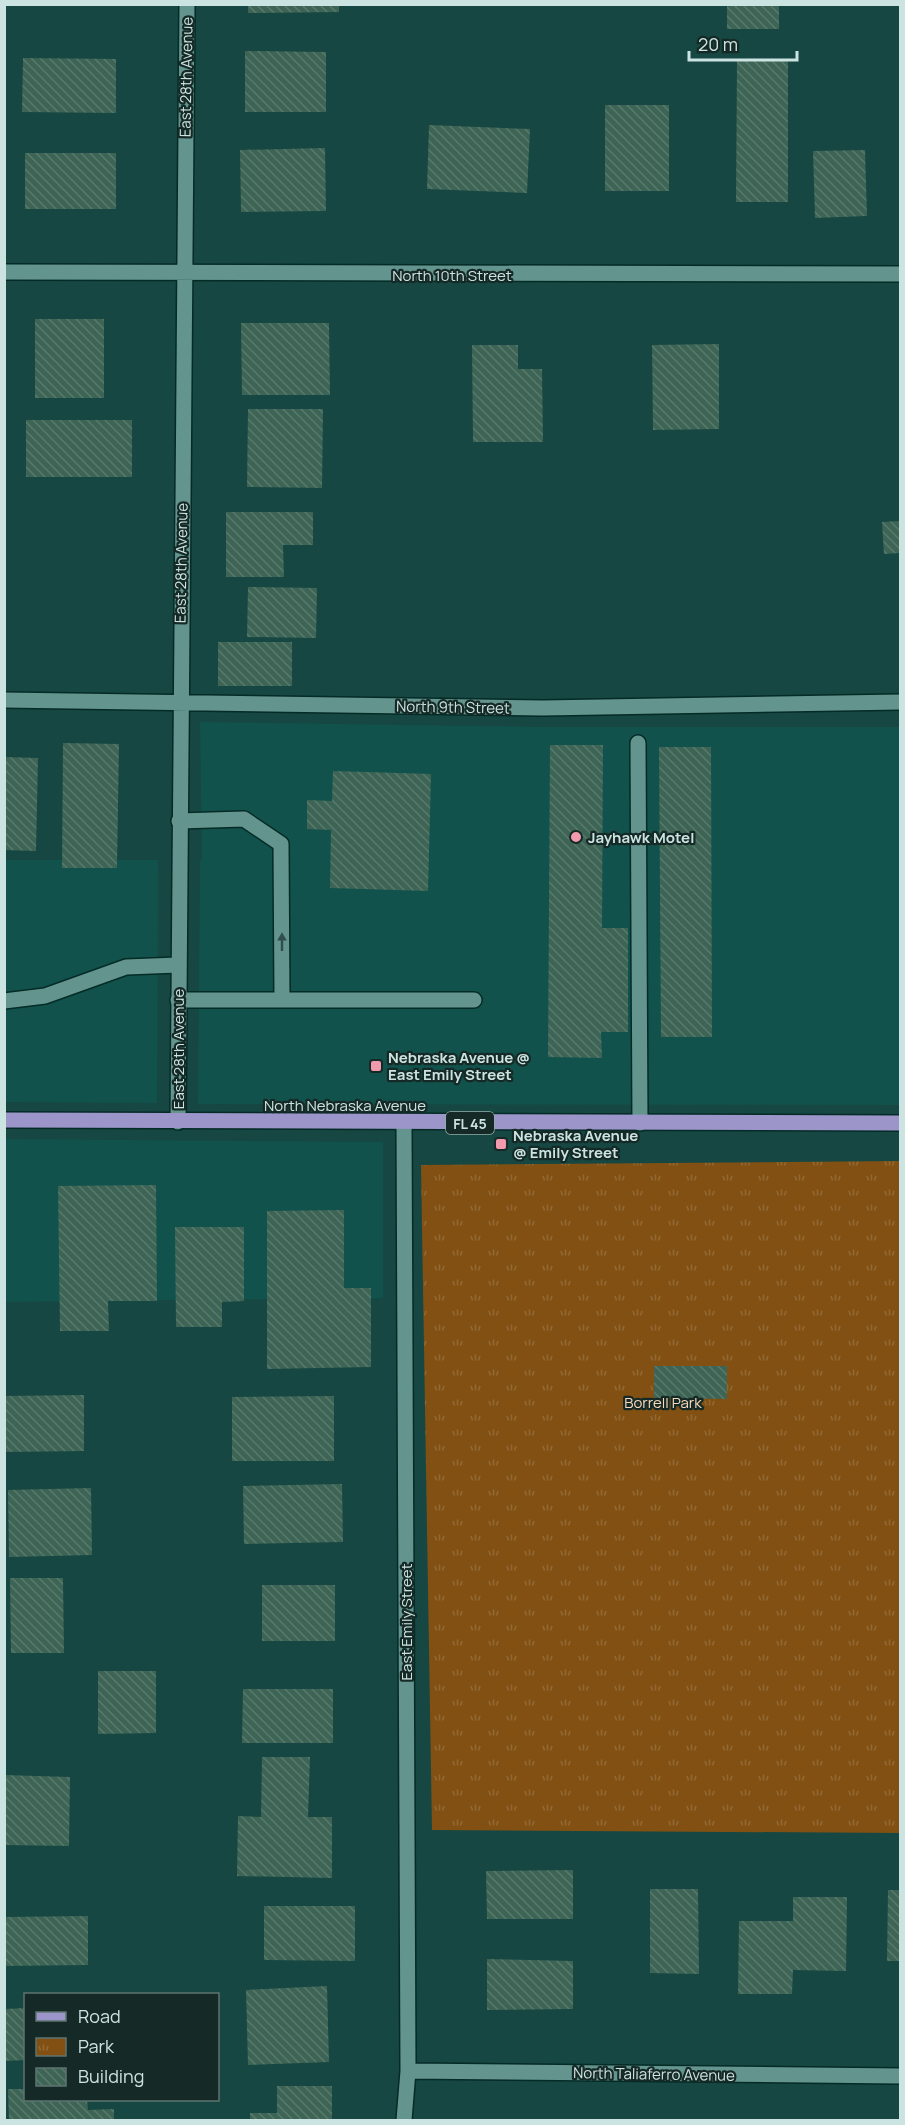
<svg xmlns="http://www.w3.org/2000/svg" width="905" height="2125" font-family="Manrope,sans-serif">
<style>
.built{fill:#12524c}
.park{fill:url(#park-tufts)}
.building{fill:url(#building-back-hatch)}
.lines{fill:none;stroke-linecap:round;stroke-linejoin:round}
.service-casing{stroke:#052b27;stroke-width:18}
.minor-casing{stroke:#052b27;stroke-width:18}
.primary-casing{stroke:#052b27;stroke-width:18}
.service{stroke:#64948e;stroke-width:15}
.minor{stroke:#64948e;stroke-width:15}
.primary{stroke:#9c95c9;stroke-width:15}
.oneway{fill:#314e4a}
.poi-dot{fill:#f29aad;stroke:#152926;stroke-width:2}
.labels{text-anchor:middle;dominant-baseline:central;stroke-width:4.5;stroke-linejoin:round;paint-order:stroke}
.shield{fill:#152926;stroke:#95aca9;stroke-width:1.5}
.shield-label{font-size:14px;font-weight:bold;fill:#cce4e1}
.street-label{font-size:15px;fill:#cce4e1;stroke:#152926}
.poi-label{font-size:15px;font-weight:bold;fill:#cce4e1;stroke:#152926;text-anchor:start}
.park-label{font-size:15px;fill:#f9d9bb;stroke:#152926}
</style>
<defs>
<pattern id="park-tufts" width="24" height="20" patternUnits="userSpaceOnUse" patternTransform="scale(1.5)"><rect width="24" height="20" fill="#825012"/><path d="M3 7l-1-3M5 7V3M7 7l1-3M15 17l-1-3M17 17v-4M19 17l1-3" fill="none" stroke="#926934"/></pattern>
<pattern id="building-back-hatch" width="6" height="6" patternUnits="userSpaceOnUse" patternTransform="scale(1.5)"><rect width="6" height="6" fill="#3d6454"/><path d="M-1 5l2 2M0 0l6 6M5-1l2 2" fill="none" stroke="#587a6c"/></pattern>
</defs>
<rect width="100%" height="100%" fill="#164742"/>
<!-- built -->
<path class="built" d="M200,722L543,727H900V1105L198,1104L200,860H202Z
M5,860H158L157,1103L5,1102Z
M4,1139L383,1142V1298L5,1302Z"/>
<!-- park -->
<path class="park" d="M900,1161V1833L432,1830L421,1165Z"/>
<!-- building -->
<path class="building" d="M248,4H339V12L248,13Z
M727,4H779V29H727Z
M245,51L326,52V112H245Z
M23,58L116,59V113L22,112Z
M737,59H788V202H736Z
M605,105H669V191H605Z
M429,125L530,129L527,193L427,189Z
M325,148L326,211L241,212L240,150Z
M865,150L867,216L815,218L813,151Z
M25,153H116V209H25Z
M35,319H104V398H35Z
M241,323H329L330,395H242Z
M719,344V429L653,430L652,345Z
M472,345H518V369H542L543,442H473Z
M248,409H323L322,488L247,487Z
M26,420H132V477H26Z
M226,512H313V545H283L284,577H226Z
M900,521V553L884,554L882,522Z
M248,587L317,588L316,638L247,637Z
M218,642H292V686H218Z
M63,743L119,744L117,868H62Z
M550,745H603L602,928H628V1032H601L602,1058L548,1057Z
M659,747H711L712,1037H661Z
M4,757L38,758L36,851L4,850Z
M333,771L431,774L428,891L330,888L331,830L307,829V800L332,801Z
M156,1185L157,1301H108L109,1331H60L58,1186Z
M344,1210V1288H371V1367L267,1369V1211Z
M175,1227H244V1301L222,1302V1327H176Z
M654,1366H727V1399L654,1398Z
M84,1395V1451L4,1452V1396Z
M334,1396V1461H232V1397Z
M342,1484L343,1542L244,1544L243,1486Z
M91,1488L92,1555L9,1557L8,1490Z
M10,1578H63L64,1653H11Z
M262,1585H335V1641H262Z
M98,1671H156V1733L98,1734Z
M243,1689H333V1743H242Z
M262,1757H310L308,1817H332V1878L237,1876L238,1816L261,1817Z
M4,1775L70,1777L69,1846L4,1845Z
M573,1870V1919H487L486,1871Z
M650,1889H698L699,1974L650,1973Z
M888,1890H900V1961H887Z
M793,1897H847L846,1971L793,1970L792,1994H738L739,1921H793Z
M264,1906H355V1961L264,1960Z
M88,1916V1965L4,1966V1917Z
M487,1959L573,1961V2009L487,2010Z
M327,1986L329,2062L248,2065L246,1990Z
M26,2008V2060L4,2061V2009Z
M277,2086H332V2120H250V2113H277Z
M8,2089H26V2100H87L88,2110L114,2109V2120H9Z"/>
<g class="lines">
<!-- service casing -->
<g class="service-casing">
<path id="service" d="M638,743L640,1123
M179,821L244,819L281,844L282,1000
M178,1000H474
M4,1001L45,996L126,967L178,965"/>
</g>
<!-- minor casing -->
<g class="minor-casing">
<path id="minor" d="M4,272L900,274
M4,700L543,708L900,702
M178,1122L187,4
M404,1123L408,2071L404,2120
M408,2071L900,2076"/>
</g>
<!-- primary casing -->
<g class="primary-casing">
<path id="primary" d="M4,1120L900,1123"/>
</g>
<!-- service -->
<use href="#service" class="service"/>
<!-- minor -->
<use href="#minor" class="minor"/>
<!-- primary -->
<use href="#primary" class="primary"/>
</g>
<!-- one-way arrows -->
<defs><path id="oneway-solid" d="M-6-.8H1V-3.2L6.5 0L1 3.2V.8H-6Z" transform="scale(1.5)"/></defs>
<use class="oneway" href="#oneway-solid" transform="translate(282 942) rotate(-90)"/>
<!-- markers -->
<g class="poi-dot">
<circle cx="576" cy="837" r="6"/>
<rect x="370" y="1060" width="12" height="12" rx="3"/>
<rect x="495" y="1138" width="12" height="12" rx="3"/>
</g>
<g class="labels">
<!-- shield labels -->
<rect class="shield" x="446" y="1112" width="48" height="22" rx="4.5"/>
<g class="shield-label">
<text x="470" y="1123">FL 45</text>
</g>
<!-- street labels -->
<g class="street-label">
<text transform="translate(186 77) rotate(-89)">East 28th Avenue</text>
<text x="452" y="275">North 10th Street</text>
<text transform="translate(181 563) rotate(-89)">East 28th Avenue</text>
<text transform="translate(453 707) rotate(1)">North 9th Street</text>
<text transform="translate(178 1049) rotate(-90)">East 28th Avenue</text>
<text x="345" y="1105">North Nebraska Avenue</text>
<text transform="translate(406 1622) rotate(-90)">East Emily Street</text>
<text transform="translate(654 2074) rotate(1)">North Taliaferro Avenue</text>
</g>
<!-- poi labels -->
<g class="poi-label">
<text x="588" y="837">Jayhawk Motel</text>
<text x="388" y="1057">Nebraska Avenue @<tspan x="388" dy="17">East Emily Street</tspan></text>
<text x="513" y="1135">Nebraska Avenue<tspan x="513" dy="17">@ Emily Street</tspan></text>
</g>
<!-- park labels -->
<g class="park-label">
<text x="663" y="1402">Borrell Park</text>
</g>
</g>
<!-- border -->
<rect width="905" height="2125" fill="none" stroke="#cce4e1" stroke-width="12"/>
<!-- legend -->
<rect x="24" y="1993" width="195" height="108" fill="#152926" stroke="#5e7471" stroke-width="1.5"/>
<rect x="36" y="2012" width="30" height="9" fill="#9c95c9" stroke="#5e7471" stroke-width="1.5"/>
<text x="78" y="2023" font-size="18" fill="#cce4e1">Road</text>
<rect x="36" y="2038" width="30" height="18" fill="url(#park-tufts)" stroke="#5e7471" stroke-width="1.5"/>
<text x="78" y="2053" font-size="18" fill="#cce4e1">Park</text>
<rect x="36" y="2068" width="30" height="18" fill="url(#building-back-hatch)" stroke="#5e7471" stroke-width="1.5"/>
<text x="78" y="2083" font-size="18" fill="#cce4e1">Building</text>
<!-- scale -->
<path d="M689 51v9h108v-9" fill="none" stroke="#cce4e1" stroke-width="3"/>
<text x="698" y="51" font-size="18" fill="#cce4e1" stroke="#152926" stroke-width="4.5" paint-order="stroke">20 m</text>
</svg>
